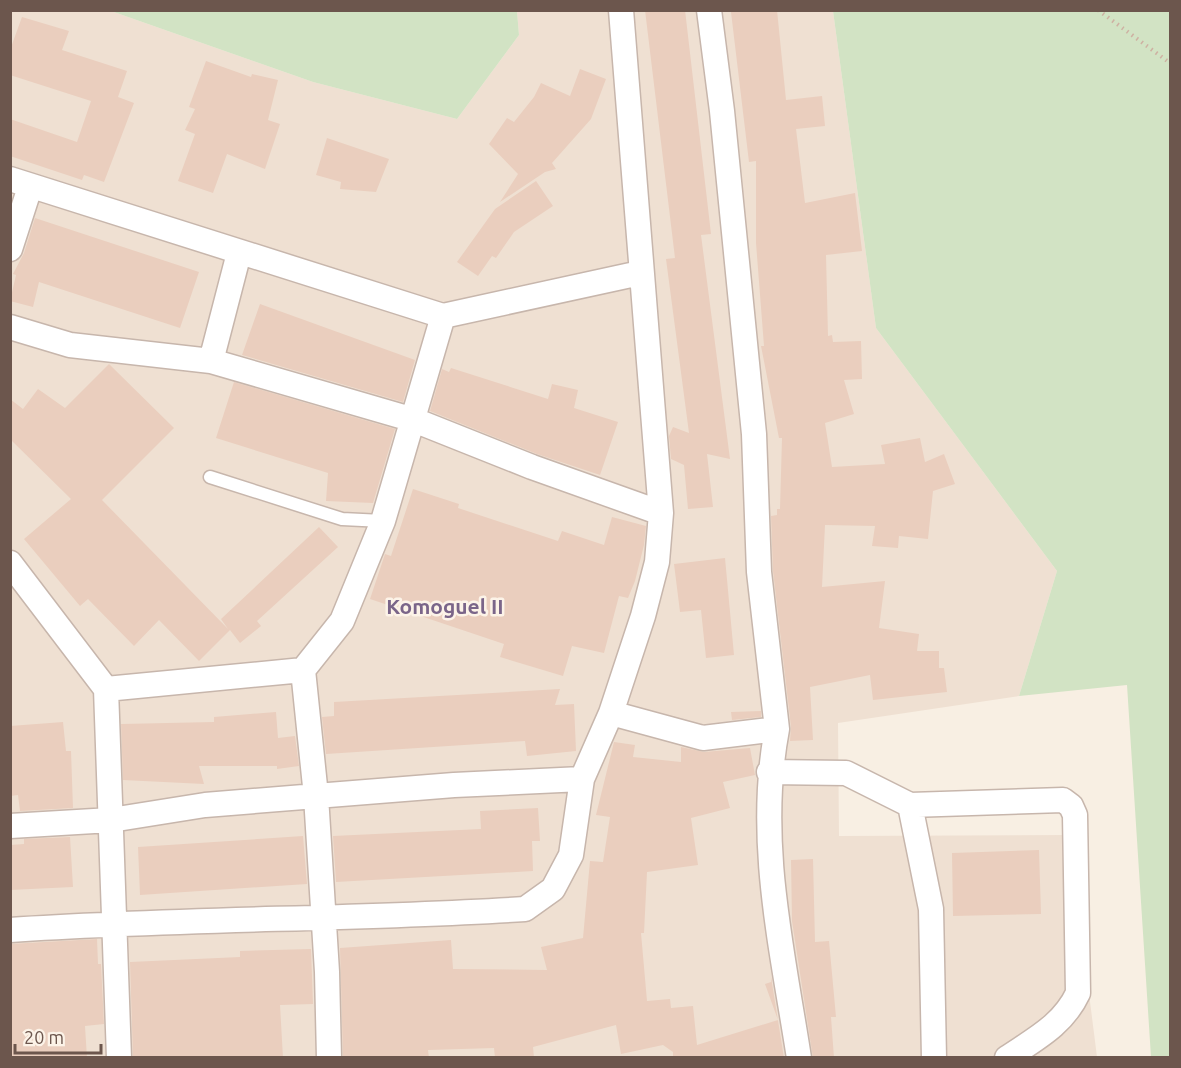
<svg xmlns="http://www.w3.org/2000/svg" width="1181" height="1068" font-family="Ubuntu,sans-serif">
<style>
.residential{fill:#efe0d2}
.green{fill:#d2e3c4}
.building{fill:#eacebe}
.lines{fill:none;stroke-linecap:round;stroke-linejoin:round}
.service-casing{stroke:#c7b6ac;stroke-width:15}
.minor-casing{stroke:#c7b6ac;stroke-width:27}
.path{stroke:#ceb1a2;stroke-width:4;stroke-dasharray:1.5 4.5;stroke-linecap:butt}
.service{stroke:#fff;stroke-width:12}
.minor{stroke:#fff;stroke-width:24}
.labels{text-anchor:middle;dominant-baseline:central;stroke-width:5;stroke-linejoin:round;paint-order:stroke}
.quarter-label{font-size:21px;font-weight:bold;fill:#7a6589;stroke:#fcf3e8}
</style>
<rect width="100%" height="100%" fill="#f8efe3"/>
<!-- residential -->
<path class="residential" d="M10,11H111L313,82L457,119L519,35L517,11H833L876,328L1057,571L1019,696L838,723L839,836L1069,835L1097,1057H11Z"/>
<!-- green -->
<path class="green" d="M111,11H517L519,35L457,119L313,82Z
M833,11H1170V1057H1151L1127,685L1019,696L1057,571L876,328Z"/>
<!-- building -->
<path class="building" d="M645,10H685L711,234L701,235L730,459L707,454L713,507L688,509L684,465L671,459L669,436L673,427L689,433L666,259L675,258Z
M743,10H777L786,100L822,96L825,126L796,129L805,203L855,193L862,251L826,255L828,336L832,335L833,342L861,341L862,379L844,380L854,414L825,423L832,467L885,464L881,445L920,438L925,462L944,454L955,484L933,491L928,539L899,536L898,548L872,546L875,526L825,525L822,587L885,581L879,628L919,634L917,651H939V668H944L947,692L873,700L870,675L810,687L813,740L790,741L791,727L773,571L771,516L777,515V509H780L782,438H779L761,346H764L756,243V161L749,162L731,12Z
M22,17L69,31L62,50L127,71L118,97L134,103L104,182L84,175L82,180L10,156V119L77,142L91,101L10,75V50Z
M206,61L251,77L252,74L278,80L268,120L280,124L265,169L227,154L213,193L178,181L195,134L185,130L195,109L189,107Z
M580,69L606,79L591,119L552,163L556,169L545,172L500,202L518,174L489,144L507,118L514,122L534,97L541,83L570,96Z
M327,138L389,159L376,192L340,189L341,182L316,175Z
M536,181L553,206L514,232L496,258L492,256L478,276L457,262L495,209Z
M35,218L199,272L180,328L39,282L33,307L10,301L16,275L13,274L24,253Z
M260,304L415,360L403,402L242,355Z
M109,364L174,428L102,500L228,629L221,619L319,527L338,547L257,621L261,626L240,643L230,630L199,661L159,620L134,646L88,599L80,606L24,539L71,499L10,439V399L23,409L38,389L65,408Z
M451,368L548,399L552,384L578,390L574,408L618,422L600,475L537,454L430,411L442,369L449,372Z
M234,382L395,429L373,503L326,501L328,473L216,438Z
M413,489L459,504L458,508L558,541L562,531L604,545L612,517L646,526L644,545L635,581L628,598L619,596L604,653L572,646L563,676L500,657L504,644L370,599L385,554L391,556Z
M725,558L734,655L706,658L701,610L680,612L674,564Z
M560,689L555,705L574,704L576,751L527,756L525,741L326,754L322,717L334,716V702Z
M761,711V717L732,720L731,712Z
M276,712L278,738L295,736L299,766L277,769V766H199L204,784L123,780L121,724L214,722V717Z
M63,722L66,751H71L73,808L20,811L18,795L10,796V726Z
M614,742L635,745L633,757L681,762V747L704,752L750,748L755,775L723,782L730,808L691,818L698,865L647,872L644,933H641L647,1001L670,999L671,1008L693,1006L697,1045L778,1020L765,984L771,982V977L784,1058H673V1052L663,1045L621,1054L616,1025L533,1047L534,1058H495L494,1048L428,1050L429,1058H343L340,948L451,940L453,969L547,970L541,947L583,938L590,861L603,862L610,817L596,815Z
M538,808L540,841H532L533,871L336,882L333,836L481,829L480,811Z
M303,836L307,884L140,895L138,847Z
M70,837L73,887L10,890V845L24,844V839Z
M1039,850L1041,914L953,916L952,853Z
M813,859L815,942L829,941L836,1017H831L834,1058H813L792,921L791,860Z
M97,939L98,964H101L104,1024L85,1026L87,1058H10V944Z
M311,949L313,1004L280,1005L283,1058H133L130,962L240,957V951Z"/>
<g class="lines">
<!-- service casing -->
<g class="service-casing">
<path id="service" d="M210,477L342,519L383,521"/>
</g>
<!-- minor casing -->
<g class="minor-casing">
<path id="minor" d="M10,179L443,316L640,273
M10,249L30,187
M10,327L70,345L211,361L414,420L532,467L661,513
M211,361L239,253
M10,563L106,689L119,1058
M106,689L303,670
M611,713L703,738L777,729L759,572L754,434L722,111L709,10
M777,729C756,840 782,948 799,1058
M769,772L846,773L910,805L931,909L934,1058
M910,805L1063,800L1071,806L1075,815L1078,993C1063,1025 1035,1039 1007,1058
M10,826L111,820L205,805L316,796L454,785L582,779
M10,930C182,918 354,920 525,909L553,889L571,855L582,779L611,713L643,616L657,562L661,513L621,10
M329,1058L327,972L316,796L303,670L342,621L383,521L443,316"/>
</g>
<!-- path -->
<path class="path" d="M1098,10L1170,63"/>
<!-- service -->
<use href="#service" class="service"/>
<!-- minor -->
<use href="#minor" class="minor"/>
</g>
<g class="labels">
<!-- quarter labels -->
<g class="quarter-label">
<text x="445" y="606">Komoguel II</text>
</g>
</g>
<!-- border -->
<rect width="1181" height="1068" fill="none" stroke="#6c564d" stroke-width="24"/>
<!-- scale -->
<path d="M15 1044v9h86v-9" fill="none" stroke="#6c564d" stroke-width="3"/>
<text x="24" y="1044" font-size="18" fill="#6c564d" stroke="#fcf3e8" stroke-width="4.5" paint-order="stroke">20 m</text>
</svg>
